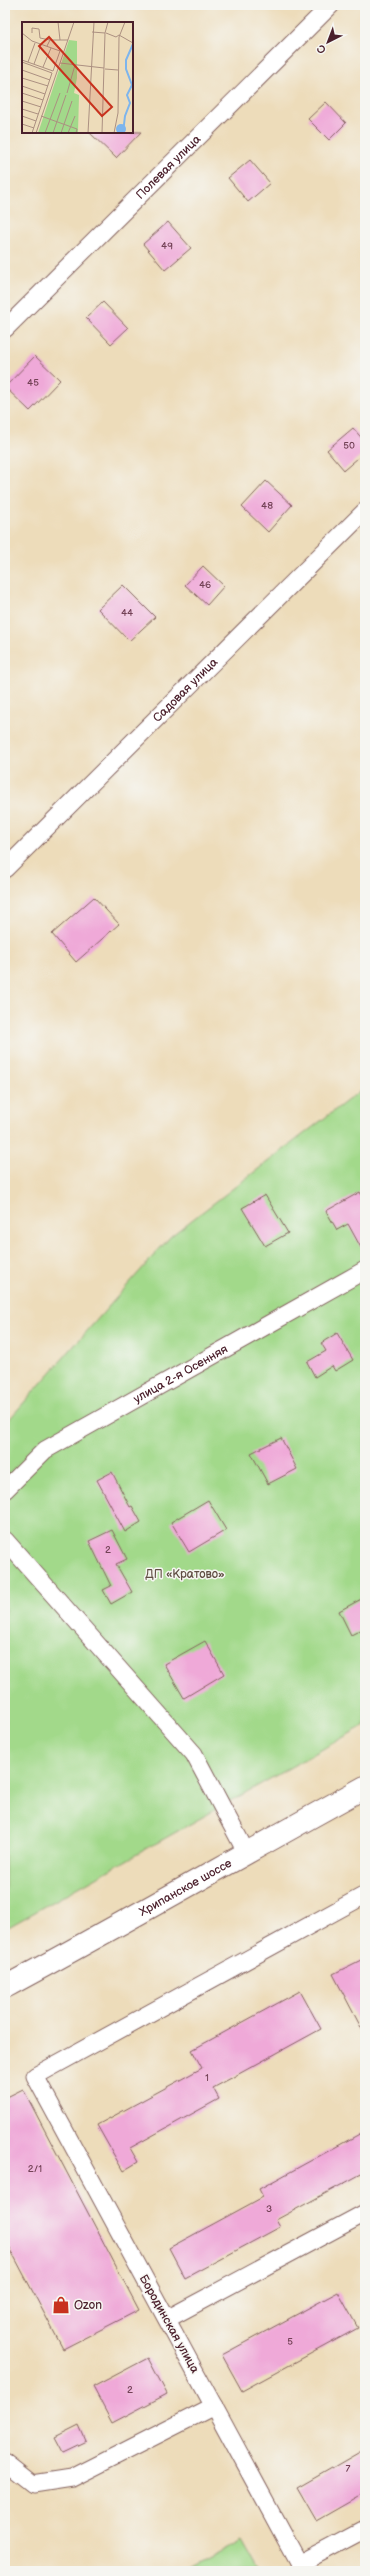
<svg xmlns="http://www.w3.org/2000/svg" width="370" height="2576" font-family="'Balsamiq Sans',sans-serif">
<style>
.green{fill:#a2d98a;stroke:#767c5a}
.building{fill:#efa9d8}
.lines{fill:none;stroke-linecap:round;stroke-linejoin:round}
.street-casing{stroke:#83615d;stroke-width:19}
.secondary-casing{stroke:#83615d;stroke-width:24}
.street{stroke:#fff;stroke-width:17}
.secondary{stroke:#fff;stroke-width:22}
.labels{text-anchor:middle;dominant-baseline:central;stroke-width:3;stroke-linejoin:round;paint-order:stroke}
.number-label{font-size:10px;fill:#734256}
.street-label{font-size:12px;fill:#4a1f2b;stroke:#f6f6f2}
.park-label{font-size:12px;fill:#604e43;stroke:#f6f6f2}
.poi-label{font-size:12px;fill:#4a1f2b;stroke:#f6f6f2;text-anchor:start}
.inset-river{fill:none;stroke:#7db5ed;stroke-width:2}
.inset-road{fill:none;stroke:#ac9081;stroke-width:1}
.view{fill:#c8321e;fill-opacity:0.15;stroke:#c8321e;stroke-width:2}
.inset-edge{fill:none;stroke:#4a1f2b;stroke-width:2}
</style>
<rect width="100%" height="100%" fill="#f6f6f2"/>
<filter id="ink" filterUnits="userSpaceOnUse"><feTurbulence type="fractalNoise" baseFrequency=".025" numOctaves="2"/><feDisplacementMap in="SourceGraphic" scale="8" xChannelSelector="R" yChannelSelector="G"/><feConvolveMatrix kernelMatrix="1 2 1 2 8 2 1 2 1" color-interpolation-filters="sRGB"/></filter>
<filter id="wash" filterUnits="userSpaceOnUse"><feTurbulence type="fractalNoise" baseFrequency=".012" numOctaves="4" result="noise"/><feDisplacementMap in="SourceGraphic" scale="16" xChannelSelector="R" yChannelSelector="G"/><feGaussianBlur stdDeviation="0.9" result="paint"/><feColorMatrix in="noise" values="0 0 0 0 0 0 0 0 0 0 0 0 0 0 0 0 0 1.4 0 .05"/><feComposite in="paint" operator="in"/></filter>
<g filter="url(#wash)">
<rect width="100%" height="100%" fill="#eddcba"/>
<!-- green -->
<path class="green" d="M365,1087V1725L5,1929V1424L171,1236Z
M243,2541L260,2571H187Z"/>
<g id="blocks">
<!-- building -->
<path class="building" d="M326,102L346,123L329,140L308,119Z
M89,132H141L116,158Z
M250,160L270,183L248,202L228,178Z
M168,222L191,248L165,270L143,244Z
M103,302L128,328L111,344L86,318Z
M35,356L60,380L30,411L5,387Z
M353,428L365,442V452L344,470L327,450Z
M266,481L292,505L268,532L242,507Z
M203,566L224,586L207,605L185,585Z
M123,585L155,617L129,641L98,609Z
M94,897L119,924L76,962L52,934Z
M360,1192L365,1201V1255L348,1224L337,1230L326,1211Z
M265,1195L288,1233L265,1246L242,1208Z
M337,1333L353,1360L335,1371L332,1366L315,1377L307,1362L326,1351L321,1343Z
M281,1438L297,1469L268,1484L251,1453Z
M112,1472L130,1507L132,1506L141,1522L125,1532L97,1480Z
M208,1500L226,1530L189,1552L171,1522Z
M112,1530L127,1559L116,1564L132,1592L111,1604L103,1590L111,1586L89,1541Z
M365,1597V1628L351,1635L339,1611Z
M205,1641L224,1674L184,1698L164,1664Z
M365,1958V2035L333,1974Z
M300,1991L321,2029L213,2088L219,2099L130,2148L138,2162L123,2171L97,2125L202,2068L192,2050Z
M23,2089L139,2310L63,2349L5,2239V2098Z
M365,2131V2172L276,2220L280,2227L185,2278L169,2248L263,2197L259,2189Z
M338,2292L358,2328L242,2391L222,2355Z
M148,2358L167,2394L112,2423L93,2387Z
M79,2425L86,2441L63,2452L55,2437Z
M365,2449V2493L316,2521L297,2488Z"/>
</g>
</g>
<g filter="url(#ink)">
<use href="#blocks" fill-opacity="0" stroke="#83615d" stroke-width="1"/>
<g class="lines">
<!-- street casing -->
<g class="street-casing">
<g id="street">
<path id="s1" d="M5,329L331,5"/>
<path id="s2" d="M5,869L365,511"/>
<path id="s3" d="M5,1490L45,1450L365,1270"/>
<path d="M5,1540L194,1754L246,1852"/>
<path d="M167,2319L365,2213"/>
<path d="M5,2462L33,2484L72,2478L214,2406"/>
<path d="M299,2564L365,2529"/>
<path d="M303,2571L35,2076L365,1895"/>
</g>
</g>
<!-- secondary casing -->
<g class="secondary-casing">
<g id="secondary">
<path id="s4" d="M5,1987C126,1922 245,1853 365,1787"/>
</g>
</g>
<!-- street -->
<use href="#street" class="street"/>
<!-- secondary -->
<use href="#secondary" class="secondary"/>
</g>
</g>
<!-- icons -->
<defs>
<g id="shop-bare" transform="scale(1.38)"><path d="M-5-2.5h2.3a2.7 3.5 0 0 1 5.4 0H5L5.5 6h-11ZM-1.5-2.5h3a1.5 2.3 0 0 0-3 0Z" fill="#c8321e" stroke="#f6f6f2" stroke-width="2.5" paint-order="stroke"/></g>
</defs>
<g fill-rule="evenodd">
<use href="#shop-bare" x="61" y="2305"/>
</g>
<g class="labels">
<!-- number labels -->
<g class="number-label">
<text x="167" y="246">49</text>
<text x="33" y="383">45</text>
<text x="349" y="446">50</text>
<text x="267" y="506">48</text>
<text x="205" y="585">46</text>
<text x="127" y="613">44</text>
<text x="108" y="1550">2</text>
<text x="207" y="2078">1</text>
<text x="35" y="2169">2/1</text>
<text x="269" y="2209">3</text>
<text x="290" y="2342">5</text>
<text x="130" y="2390">2</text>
<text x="348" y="2469">7</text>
</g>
<!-- street labels -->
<g class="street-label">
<text stroke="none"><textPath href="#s1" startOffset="230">Полевая улица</textPath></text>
<text stroke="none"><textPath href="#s2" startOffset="254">Садовая улица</textPath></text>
<text stroke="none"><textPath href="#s3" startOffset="212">улица 2-я Осенняя</textPath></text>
<text stroke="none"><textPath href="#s4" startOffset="206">Хрипанское шоссе</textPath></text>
<text transform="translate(169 2324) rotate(61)">Бородинская улица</text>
</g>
<!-- park labels -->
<g class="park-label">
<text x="185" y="1574">ДП «Кратово»</text>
</g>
<!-- poi labels -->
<g class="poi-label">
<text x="74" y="2305">Ozon</text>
</g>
</g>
<!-- overview -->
<g transform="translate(22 22)">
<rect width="111" height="111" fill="#eddcba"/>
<path d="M47,18L55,19V56L52,71L57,73L56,111H16Z" fill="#a2d98a"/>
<path d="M94 107a5 5 0 1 1 10 0a5 5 0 1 1-10 0Z" fill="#7db5ed"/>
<path class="inset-river" d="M101,111L103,94L108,81L105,73L110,63L104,47V38L111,22"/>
<path class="inset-road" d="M36,0L38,18M70,10L83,11M0,11L10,19L38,29L31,49M10,11V6L17,7L18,16L28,18M84,11L94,15L97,13L111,21M25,24L28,18H46M0,38L31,49M0,40L30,51L10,111M6,40L13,21M38,41L82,46M12,42L19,23M21,45L29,26M83,47L96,48M0,48L28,58M0,56L26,64M0,64L23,72M0,71L21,78M45,71L53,43M0,79L19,85M0,87L16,92M0,94L14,99M19,94L55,107L54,111M0,102L12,106M14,111L52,0M23,111L38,71M31,111L44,73M39,111L50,79M46,111L53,94M66,111L72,0M80,111L83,11L86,0M92,111L96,91L97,15L103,0"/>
<path class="view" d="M27,15L90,85L80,94L17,24Z"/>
<rect width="111" height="111" class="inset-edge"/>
</g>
<!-- margin -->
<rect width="370" height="2576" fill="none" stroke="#f6f6f2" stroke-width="20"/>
<!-- north arrow -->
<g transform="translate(328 42) rotate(222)" stroke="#f6f6f2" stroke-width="3" paint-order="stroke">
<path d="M0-3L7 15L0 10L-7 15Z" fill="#4a1f2b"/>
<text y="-6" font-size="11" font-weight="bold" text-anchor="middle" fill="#4a1f2b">С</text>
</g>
</svg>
